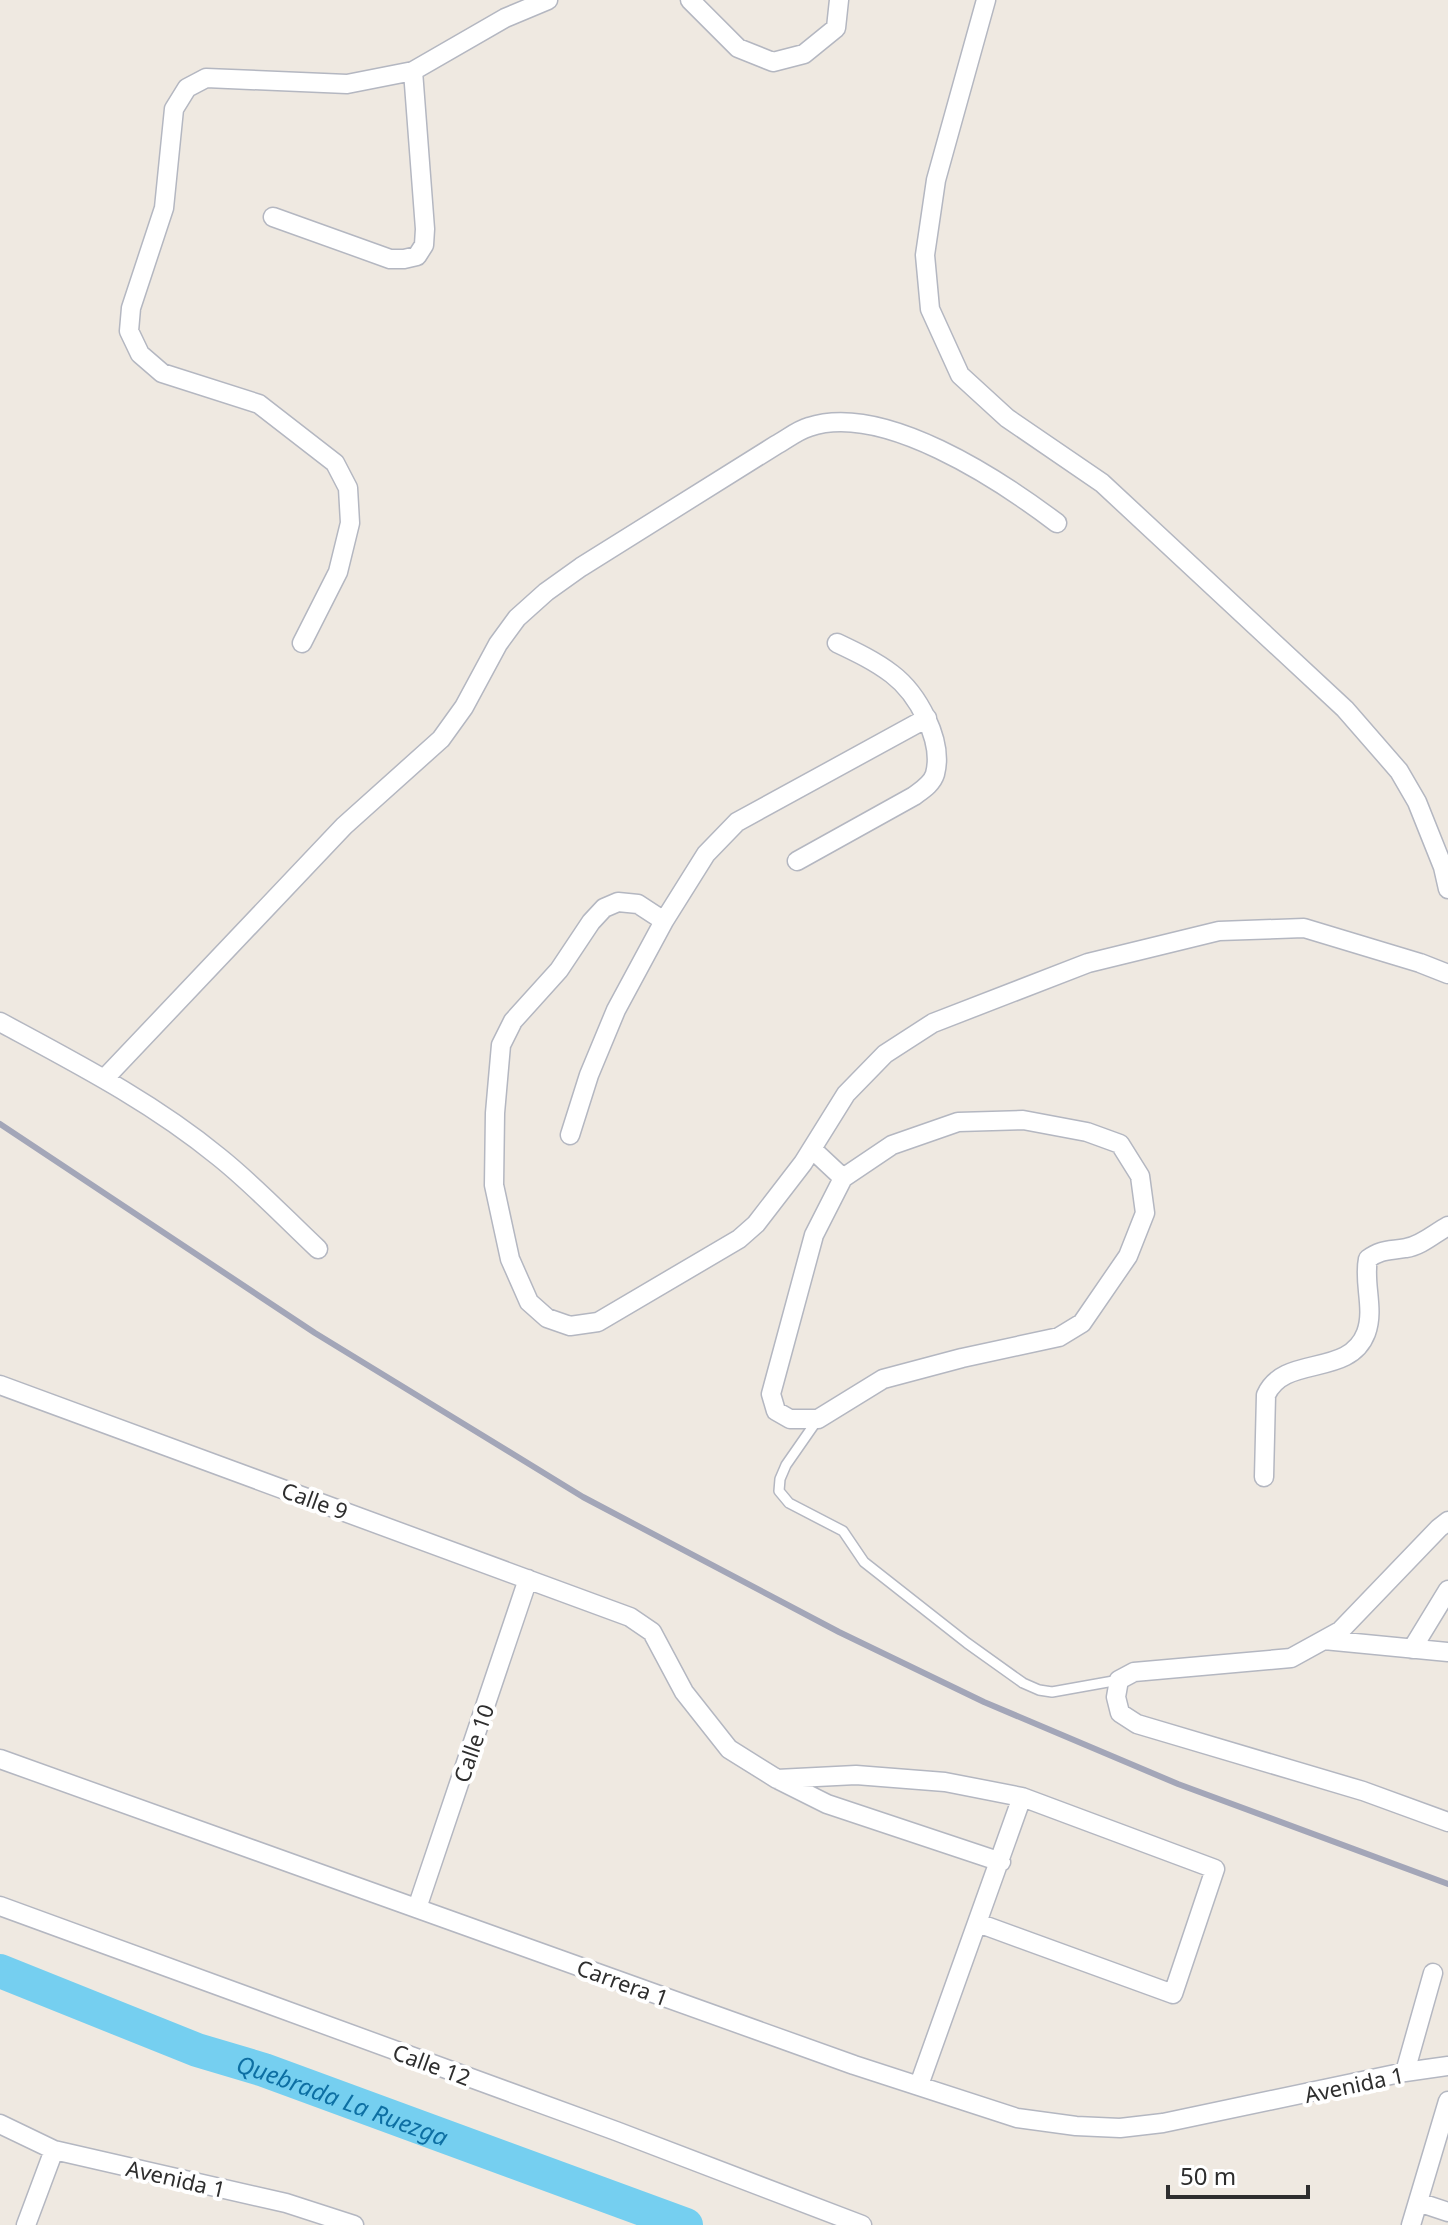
<svg xmlns="http://www.w3.org/2000/svg" width="1448" height="2225" font-family="'Noto Sans',sans-serif">
<style>
.lines{fill:none;stroke-linecap:round;stroke-linejoin:round}
.river{stroke:#75cff0;stroke-width:34}
.lane-casing{stroke:#b4b7c1;stroke-width:12}
.street-casing{stroke:#b4b7c1;stroke-width:21}
.lane{stroke:#fff;stroke-width:9}
.street{stroke:#fff;stroke-width:18}
.rail{stroke:#a3a6b8;stroke-width:6}
.labels{text-anchor:middle;dominant-baseline:central;stroke-width:8;stroke-linejoin:round;paint-order:stroke}
.street-label{font-size:22px;fill:#2e2e2e;stroke:#fff}
.water-label{font-size:24px;font-style:italic;fill:#0d6fa3;stroke:#fff}
</style>
<rect width="100%" height="100%" fill="#efe9e1"/>
<g class="lines">
<!-- river -->
<path class="river" id="s1" d="M0,1971L197,2050L264,2070L686,2225"/>
<!-- lane casing -->
<g class="lane-casing">
<path id="lane" d="M818,1419L786,1465L780,1479L779,1491L789,1503L843,1531L864,1562L967,1643L1023,1683L1039,1690L1052,1692L1119,1680"/>
</g>
<!-- street casing -->
<g class="street-casing">
<path id="street" d="M690,0L738,48L773,62L804,54L836,28L839,0
M986,0L936,180L925,255L930,309L960,375L1007,418L1102,483L1345,709L1399,771L1417,802L1443,867L1448,889
M273,217L390,259H404L417,256L424,245L425,229L413,71
M302,643L338,572L350,523L348,488L335,463L259,404L162,373L140,354L129,331L131,308L164,208L174,109L187,88L206,78L347,84L413,71L505,18L548,0
M797,861L914,796C922,790 932,784 935,774C944,740 917,693 892,674C875,661 856,652 837,643
M664,921L638,904L618,902L604,908L591,922L559,970L513,1021L501,1045L495,1113L494,1185L510,1259L529,1302L547,1318L570,1326L598,1322L739,1239L756,1224L803,1163L846,1094L885,1054L933,1023L1088,963L1219,931L1304,928L1420,963L1448,974
M0,1022C76,1063 152,1102 219,1157C254,1185 285,1218 318,1249
M105,1078L344,826L441,739L464,707L498,644L517,618L546,592L581,567L776,445C787,439 798,430 809,427C883,402 1000,480 1057,523
M1023,1120L1087,1132L1120,1144L1140,1176L1145,1213L1128,1256L1082,1323L1059,1337L962,1358L883,1379L818,1419H790L776,1411L771,1394L814,1235L843,1178L892,1145L958,1122Z
M570,1135L589,1075L616,1010L664,921L706,854L737,822L927,718
M812,1149L843,1178
M0,1385L630,1617L652,1632L684,1692L729,1749L777,1779L856,1775L945,1782L1022,1797L1215,1869L1173,1994L978,1923
M1264,1477L1266,1395C1284,1354 1349,1378 1366,1333C1375,1309 1363,1283 1368,1259C1381,1249 1390,1251 1406,1248C1421,1246 1435,1233 1448,1226
M1448,1521L1439,1528L1340,1631L1291,1658L1134,1672L1119,1680L1116,1697L1120,1713L1137,1724L1363,1791L1448,1822
M1324,1640L1448,1652
M1412,1649L1448,1590
M0,1759L854,2065L1017,2118L1076,2126L1120,2128L1163,2123L1405,2072L1448,2066
M779,1780L827,1804L1001,1862
M0,1906L616,2131L862,2225
M417,1908L528,1579
M1405,2072L1433,1973
M919,2085L1022,1797
M0,2124L54,2150L286,2203L354,2225
M1418,2202L1448,2212
M26,2225L54,2150
M1411,2225L1448,2101"/>
</g>
<!-- lane -->
<use href="#lane" class="lane"/>
<!-- street -->
<use href="#street" class="street"/>
<!-- rail -->
<path class="rail" d="M0,1124L315,1333L583,1497L839,1632L984,1702L1178,1784L1448,1884"/>
</g>
<g class="labels">
<!-- street labels -->
<g class="street-label">
<text transform="translate(315 1500) rotate(20)">Calle 9</text>
<text transform="translate(473 1743) rotate(-71)">Calle 10</text>
<text transform="translate(623 1982) rotate(20)">Carrera 1</text>
<text transform="translate(432 2064) rotate(20)">Calle 12</text>
<text transform="translate(1354 2084) rotate(-12)">Avenida 1</text>
<text transform="translate(176 2178) rotate(13)">Avenida 1</text>
</g>
<!-- water labels -->
<g class="water-label">
<text stroke="none"><textPath href="#s1" startOffset="366">Quebrada La Ruezga</textPath></text>
</g>
</g>
<!-- scale -->
<path d="M1168 2185v12h140v-12" fill="none" stroke="#2e2e2e" stroke-width="4"/>
<text x="1180" y="2185" font-size="24" fill="#2e2e2e" stroke="#ffffff" stroke-width="6" paint-order="stroke">50 m</text>
</svg>
